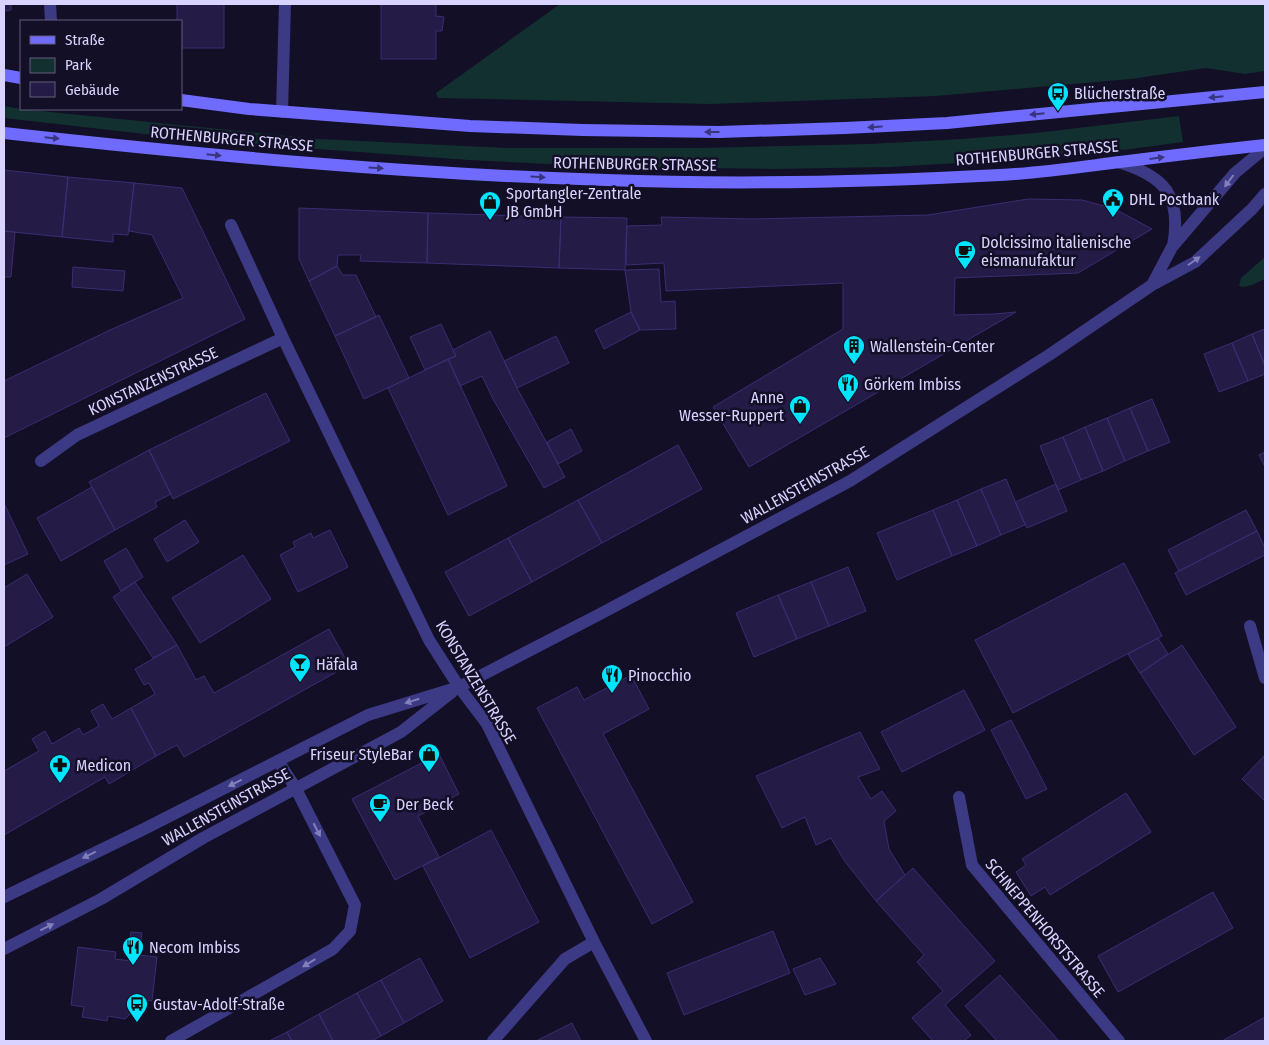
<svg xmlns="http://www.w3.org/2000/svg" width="1269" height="1045" font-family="'Fira Sans Condensed',sans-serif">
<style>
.green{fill:#12302f}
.building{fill:#241b47;stroke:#3b2d73}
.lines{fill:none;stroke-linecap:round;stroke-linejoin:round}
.service{stroke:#3d3a85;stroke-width:12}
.minor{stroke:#3d3a85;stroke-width:12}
.tertiary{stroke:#3d3a85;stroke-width:12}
.secondary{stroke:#6f6bff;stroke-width:12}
.oneway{fill:#38347d}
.oneway2{fill:#837fbc}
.labels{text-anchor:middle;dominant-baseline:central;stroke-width:5;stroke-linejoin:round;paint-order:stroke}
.poi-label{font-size:16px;fill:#d9d4ff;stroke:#130f26;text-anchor:start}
.street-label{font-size:16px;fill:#d9d4ff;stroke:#130f26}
</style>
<rect width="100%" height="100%" fill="#130f26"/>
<!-- green -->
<path class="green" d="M560,4H1265V71L1245,74L1206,68L1131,79L936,96L710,104L438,98L436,93Z
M4,106L21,109L319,139L506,148H701L869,144L962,139L1036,133L1179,116L1183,142L1070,157L889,167L775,169L609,167L468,160L263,145L171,137L4,118Z
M1265,257V279C1257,282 1248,289 1239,286L1241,278Z"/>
<!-- building -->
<path class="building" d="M4,4H11V10L4,11Z
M177,4H224V48H181V21H177Z
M381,4H436V16L444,17L442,31H436V59H381Z
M4,170L68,177L62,237L4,231Z
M68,177L134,183L128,235L113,234V242L62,237Z
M134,183L182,188L245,319L4,438V381L110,330L183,298L152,235L129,231Z
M1028,199L1082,200L1115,209L1152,229L1078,273L955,278L954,315L994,314L1016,312L749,467L713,407L843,329V283L666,291L664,263L626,265L627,226L662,225L661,217L751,219L928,215Z
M299,208L428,213L427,263L360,261L361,255H338L337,266L309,281L299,259Z
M524,209L553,210L552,217H561L559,268L427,263L428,213L524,216Z
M561,217L627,218L625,270L559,268Z
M4,231L15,232L11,277H4Z
M337,266L343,275H356L376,317L335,336L309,281Z
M73,267L125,271L123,291L72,287Z
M659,269L661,302L675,301L676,329L640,330L631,312L625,270Z
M631,312L640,330L604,349L595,330Z
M379,315L409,378L364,399L335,336Z
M441,324L456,356L425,370L410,337Z
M1265,329V366L1252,334Z
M490,331L517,388L565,477L544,488L493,399L482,376L460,386L448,359L456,356L453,350Z
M1252,334L1265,366V374L1248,381L1232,343Z
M556,336L569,363L517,388L504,361Z
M1232,343L1248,381L1219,392L1204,354Z
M448,359L507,486L448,515L388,388Z
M266,393L290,441L173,499L149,450Z
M1152,399L1170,442L1148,451L1130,408Z
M1130,408L1148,451L1125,461L1107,418Z
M1107,418L1125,461L1103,471L1085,427Z
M1085,427L1103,471L1081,480L1063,437Z
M571,429L582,451L558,464L547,442Z
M1063,437L1081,480L1058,490L1040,446Z
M678,445L702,489L602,543L578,500Z
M149,450L171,494L155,502L157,507L115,530L89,482Z
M1265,452V467L1259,455Z
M1006,479L1025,525L1001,535L981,489Z
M1056,484L1067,511L1027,528L1015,502Z
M92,487L115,530L61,561L37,518Z
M981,489L1001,535L977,546L957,500Z
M578,500L602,543L532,582L508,538Z
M957,500L977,546L952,556L933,510Z
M4,503L28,554L4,565Z
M933,510L952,556L897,580L877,533Z
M1246,510L1257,531L1179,571L1168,550Z
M185,520L199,542L167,562L154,539Z
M330,530L348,567L298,592L280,555L295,547L293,542L311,533L313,538Z
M1257,531L1265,548V555L1186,595L1175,573Z
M508,538L532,582L469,616L445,572Z
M126,548L143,577L121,591L104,561Z
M243,555L271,599L200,643L172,598Z
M1124,563L1162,636L1013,713L975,640Z
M848,567L866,611L829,626L811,582Z
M27,574L53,617L4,647V588Z
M135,582L177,645L153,658L113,597Z
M811,582L829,626L797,639L778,595Z
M778,595L797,639L754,657L736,613Z
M329,629L349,665L184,757L177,745L156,756L131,708L155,694L149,683L144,685L135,669L177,645L196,680L204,676L214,693Z
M1158,638L1168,654L1140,673L1128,654Z
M1182,645L1236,727L1194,755L1140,673Z
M631,675L649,709L603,734L693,902L652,924L537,708L577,687L584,700Z
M964,690L985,730L902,772L881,732Z
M103,704L112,719L131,708L156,756L109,784L105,777L4,835V771L39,751L32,739L45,731L52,744L79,728L83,735L99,726L91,711Z
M1011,720L1047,789L1026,799L991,730Z
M860,732L880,769L858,777L871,799L882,791L896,811L884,821L889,849L905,875L876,901L844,860L831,838L816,845L805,817L782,828L756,776Z
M439,754L459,794L418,816L439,857L395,880L352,799Z
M1265,755V801L1242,779Z
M1126,793L1151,832L1050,895L1045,887L1031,896L1016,872L1026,865L1022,859Z
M491,830L539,922L470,958L423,866Z
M913,868L995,961L945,1005L971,1035L964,1041H933L912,1018L943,991L917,962L924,955L876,901Z
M1213,892L1233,928L1118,992L1098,956Z
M773,931L790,973L684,1015L667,973Z
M131,932L142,933L140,945L129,943Z
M78,947L116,952L115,959L131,961L132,954L157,957L152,1001L135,999L133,1011L125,1019L108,1016L107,1021L82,1017L84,1007L71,1005Z
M420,958L443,1001L404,1023L381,980Z
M820,958L836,984L805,995L793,969Z
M1000,975L1059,1041H997L965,1006Z
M381,980L404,1023L381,1036L357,993Z
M357,993L381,1036L371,1041H333L319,1014Z
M319,1014L333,1041H292L287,1032Z
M1265,1017V1041H1222Z
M572,1023L581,1041H536Z
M287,1032L292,1041H269Z"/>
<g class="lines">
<!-- service -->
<path class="service" d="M171,1041L333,949L350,931L355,905L295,787L278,761"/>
<!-- minor -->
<path class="minor" d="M50,4L51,21
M282,112L285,4
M231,225L283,338L429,640L459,687L487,724L594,942L646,1041
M41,461L77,435L283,338
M1250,626L1265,678
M959,797L972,865L1119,1041
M493,1041L565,959L594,942"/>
<!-- tertiary -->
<path class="tertiary" d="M1118,162C1165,176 1182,196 1173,246
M1152,285L1172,247L1235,173L1265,148
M4,897L144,829L368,715L459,687L600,614L850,481L1049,355L1152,285L1195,262L1252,209L1265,194
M4,949L101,899L203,838L401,732L452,692"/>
<!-- secondary -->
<path class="secondary" d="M4,75L21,78
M181,100L249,109L470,126L582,130L719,132L845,128L947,123L1265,92
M4,133C204,155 404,174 606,180C737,185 869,182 1000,175C1040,173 1080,167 1120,162C1168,156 1217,150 1265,145"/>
</g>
<!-- one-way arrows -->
<defs><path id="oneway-solid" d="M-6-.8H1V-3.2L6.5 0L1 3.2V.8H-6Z" transform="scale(1.25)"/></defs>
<g class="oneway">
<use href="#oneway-solid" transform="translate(1216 97) rotate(174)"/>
<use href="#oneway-solid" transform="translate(1037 114) rotate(174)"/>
<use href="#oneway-solid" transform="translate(875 127) rotate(177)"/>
<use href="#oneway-solid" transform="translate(712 132) rotate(-180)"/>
<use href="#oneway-solid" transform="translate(52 138) rotate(6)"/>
<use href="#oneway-solid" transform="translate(214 155) rotate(6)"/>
<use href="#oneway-solid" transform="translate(1157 158) rotate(-7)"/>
<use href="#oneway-solid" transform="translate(376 168) rotate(4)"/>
<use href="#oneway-solid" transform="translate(538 177) rotate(3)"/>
</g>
<g class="oneway2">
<use href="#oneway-solid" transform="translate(1229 181) rotate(127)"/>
<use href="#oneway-solid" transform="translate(1194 261) rotate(-35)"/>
<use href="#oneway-solid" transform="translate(412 701) rotate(163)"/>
<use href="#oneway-solid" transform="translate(235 783) rotate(153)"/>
<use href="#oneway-solid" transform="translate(317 830) rotate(63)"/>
<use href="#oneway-solid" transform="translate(89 855) rotate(154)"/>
<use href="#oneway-solid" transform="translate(47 927) rotate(-26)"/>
<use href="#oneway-solid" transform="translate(309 963) rotate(149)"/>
</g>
<!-- icons -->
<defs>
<g id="bus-pin" transform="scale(1.125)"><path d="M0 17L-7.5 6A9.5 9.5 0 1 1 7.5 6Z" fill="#00e5ff" stroke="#130f26"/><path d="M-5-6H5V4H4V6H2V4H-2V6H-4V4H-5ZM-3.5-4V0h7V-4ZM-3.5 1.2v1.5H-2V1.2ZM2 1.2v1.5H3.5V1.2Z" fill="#111"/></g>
<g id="civic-pin" transform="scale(1.125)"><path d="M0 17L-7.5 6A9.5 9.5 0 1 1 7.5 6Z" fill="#00e5ff" stroke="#130f26"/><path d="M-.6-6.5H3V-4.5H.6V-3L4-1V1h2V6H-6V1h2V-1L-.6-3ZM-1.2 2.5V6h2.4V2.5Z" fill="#111"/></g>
<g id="shop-pin" transform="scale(1.125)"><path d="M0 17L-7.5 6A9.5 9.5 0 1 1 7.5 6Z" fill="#00e5ff" stroke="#130f26"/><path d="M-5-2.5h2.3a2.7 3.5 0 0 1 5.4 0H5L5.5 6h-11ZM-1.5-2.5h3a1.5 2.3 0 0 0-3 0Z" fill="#111"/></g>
<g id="cafe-pin" transform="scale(1.125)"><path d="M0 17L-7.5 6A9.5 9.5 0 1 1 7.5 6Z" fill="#00e5ff" stroke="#130f26"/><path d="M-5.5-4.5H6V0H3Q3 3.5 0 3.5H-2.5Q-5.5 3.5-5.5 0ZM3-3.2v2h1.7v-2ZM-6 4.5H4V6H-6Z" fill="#111"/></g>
<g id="building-pin" transform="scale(1.125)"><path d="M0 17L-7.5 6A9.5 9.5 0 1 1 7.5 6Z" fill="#00e5ff" stroke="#130f26"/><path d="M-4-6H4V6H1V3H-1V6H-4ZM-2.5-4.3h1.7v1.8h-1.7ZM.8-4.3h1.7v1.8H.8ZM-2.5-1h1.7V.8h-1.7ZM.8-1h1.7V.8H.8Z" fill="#111"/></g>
<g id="restaurant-pin" transform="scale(1.125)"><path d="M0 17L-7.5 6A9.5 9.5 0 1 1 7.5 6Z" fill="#00e5ff" stroke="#130f26"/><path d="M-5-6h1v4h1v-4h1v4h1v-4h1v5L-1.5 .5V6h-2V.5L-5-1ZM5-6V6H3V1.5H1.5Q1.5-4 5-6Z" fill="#111"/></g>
<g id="bar-pin" transform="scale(1.125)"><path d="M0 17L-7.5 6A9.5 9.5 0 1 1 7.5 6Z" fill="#00e5ff" stroke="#130f26"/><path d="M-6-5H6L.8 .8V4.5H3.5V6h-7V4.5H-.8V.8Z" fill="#111"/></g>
<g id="pharmacy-pin" transform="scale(1.125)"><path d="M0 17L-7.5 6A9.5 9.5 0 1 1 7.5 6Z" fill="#00e5ff" stroke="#130f26"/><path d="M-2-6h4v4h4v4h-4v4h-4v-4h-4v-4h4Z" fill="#111"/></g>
</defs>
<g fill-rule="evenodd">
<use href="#bus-pin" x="1058" y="93"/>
<use href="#civic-pin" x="1113" y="199"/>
<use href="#shop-pin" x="490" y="202"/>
<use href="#cafe-pin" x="965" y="251"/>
<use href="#building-pin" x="854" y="346"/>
<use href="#restaurant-pin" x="848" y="384"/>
<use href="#shop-pin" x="800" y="406"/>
<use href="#bar-pin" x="300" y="664"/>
<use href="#restaurant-pin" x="612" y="675"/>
<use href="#shop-pin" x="429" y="754"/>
<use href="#pharmacy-pin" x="60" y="765"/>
<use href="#cafe-pin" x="380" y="804"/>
<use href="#restaurant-pin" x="133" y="947"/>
<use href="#bus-pin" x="137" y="1004"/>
</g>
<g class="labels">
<!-- poi labels -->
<g class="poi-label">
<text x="1074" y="93">Blücherstraße</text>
<text x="506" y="193">Sportangler-Zentrale<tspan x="506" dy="18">JB GmbH</tspan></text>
<text x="1129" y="199">DHL Postbank</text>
<text x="981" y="242">Dolcissimo italienische<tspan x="981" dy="18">eismanufaktur</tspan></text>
<text x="870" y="346">Wallenstein-Center</text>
<text x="864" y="384">Görkem Imbiss</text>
<text x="784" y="397" text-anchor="end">Anne<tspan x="784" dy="18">Wesser-Ruppert</tspan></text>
<text x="316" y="664">Häfala</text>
<text x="628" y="675">Pinocchio</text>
<text x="413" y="754" text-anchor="end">Friseur StyleBar</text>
<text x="76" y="765">Medicon</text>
<text x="396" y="804">Der Beck</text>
<text x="149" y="947">Necom Imbiss</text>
<text x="153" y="1004">Gustav-Adolf-Straße</text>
</g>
<!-- street labels -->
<g class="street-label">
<text transform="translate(232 139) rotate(5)">ROTHENBURGER STRASSE</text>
<text transform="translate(1037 153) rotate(-5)">ROTHENBURGER STRASSE</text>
<text transform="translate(635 164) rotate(1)">ROTHENBURGER STRASSE</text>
<text transform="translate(153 381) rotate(-25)">KONSTANZENSTRASSE</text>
<text transform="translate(805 485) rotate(-29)">WALLENSTEINSTRASSE</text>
<text transform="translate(476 682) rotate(59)">KONSTANZENSTRASSE</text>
<text transform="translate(226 807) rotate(-29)">WALLENSTEINSTRASSE</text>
<text transform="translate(1045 928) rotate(50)">SCHNEPPENHORSTSTRASSE</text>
</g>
</g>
<!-- border -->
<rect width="1269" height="1045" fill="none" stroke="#d9d4ff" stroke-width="10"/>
<!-- legend -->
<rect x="20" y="20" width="162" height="90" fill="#130f26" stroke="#625e7d"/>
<rect x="30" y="36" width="25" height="8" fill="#6f6bff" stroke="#625e7d"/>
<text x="65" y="45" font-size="15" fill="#d9d4ff">Straße</text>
<rect x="30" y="58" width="25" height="15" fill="#12302f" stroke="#625e7d"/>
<text x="65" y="70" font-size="15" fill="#d9d4ff">Park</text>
<rect x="30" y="82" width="25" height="15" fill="#241b47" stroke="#625e7d"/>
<text x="65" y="95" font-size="15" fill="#d9d4ff">Gebäude</text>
</svg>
